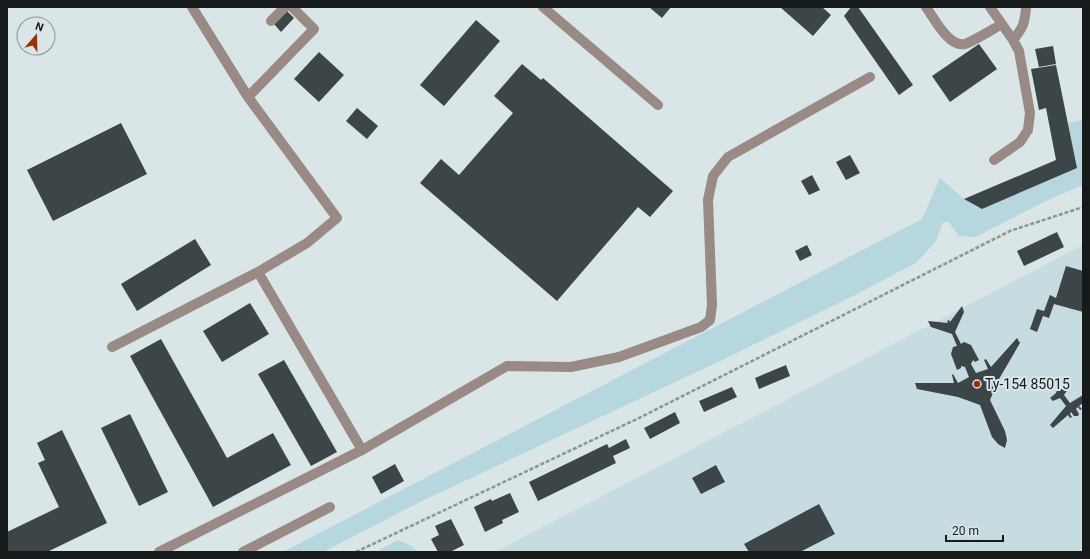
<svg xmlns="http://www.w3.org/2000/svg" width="1090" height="559" font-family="Roboto,sans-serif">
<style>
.built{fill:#c7dce0}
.green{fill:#b5d7dd}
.building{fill:#3c4547}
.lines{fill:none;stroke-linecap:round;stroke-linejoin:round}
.path{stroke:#8c9496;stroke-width:2.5;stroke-dasharray:4 2;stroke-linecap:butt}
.minor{stroke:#998a85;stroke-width:10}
.poi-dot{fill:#983206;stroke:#dae5e7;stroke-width:1.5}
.labels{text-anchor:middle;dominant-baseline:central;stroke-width:4;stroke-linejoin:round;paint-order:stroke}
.poi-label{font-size:14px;fill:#161a1b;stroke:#dae5e7;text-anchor:start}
</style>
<rect width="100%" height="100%" fill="#dae5e7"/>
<!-- built -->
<path class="built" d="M1083,245V552H495Z"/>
<!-- green -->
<path class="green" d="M1083,120V185L1054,197L975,237L959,236L948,221L942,224L936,241L916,263L853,296L722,360L422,501L323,552H283L922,219L940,178L964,199L982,209L1077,168L1068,123Z
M398,540L413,547L417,552H375Z"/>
<!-- building -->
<path class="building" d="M649,7H671L662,18Z
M780,7H822L831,15L813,36Z
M851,7H858L913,85L899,95L844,16Z
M287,11L294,18L281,32L274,24Z
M476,20L500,41L444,106L420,85Z
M979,44L997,69L950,102L932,76Z
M1053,46L1056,64L1039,67L1035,49Z
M319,52L344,75L319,102L294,79Z
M522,64L541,80L543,78L673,191L650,217L638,207L557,301L420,183L441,159L459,175L513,113L494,96Z
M1056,65L1077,168L982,209L964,199L1056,160L1046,108L1039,110L1031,69Z
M357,108L378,126L367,139L346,121Z
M121,123L147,174L53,221L27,170Z
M850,155L860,173L846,180L836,162Z
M812,175L820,190L809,195L801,181Z
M1057,232L1064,247L1024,266L1017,251Z
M195,239L211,265L137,311L121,284Z
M807,245L812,255L800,261L795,251Z
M1066,266L1083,271V312L1054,304L1049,318L1043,316L1037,332L1030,329L1037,309L1044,311L1050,295L1056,298Z
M250,303L269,334L222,362L203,331Z
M962,306L964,312L955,332L961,344L964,342L971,345L979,360L975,362L973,360L971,364L976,373L988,369L984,360L986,359L991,367L1017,338L1020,343L999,379L990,400L1005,431L1007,440L1005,448L998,444L992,437L980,405L958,397L917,389L915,383H954L952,375L953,374L958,383L969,377L965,367L961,366V368L957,370L951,354L953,347L957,346L952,334L931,327L928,321L948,323L947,321L949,320L950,322Z
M161,339L227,458L273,433L291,465L213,507L130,356Z
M284,360L337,452L311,466L258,374Z
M786,365L790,376L759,389L755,378Z
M1065,386L1068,389L1064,395L1070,403L1083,395V403L1079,406L1082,409L1080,410L1078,407L1076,409L1079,414L1078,416H1074L1071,412L1070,414L1072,417L1070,418L1068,415L1053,428L1050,425L1066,406L1060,398L1053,401L1050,398L1056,393L1057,390L1059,391Z
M732,387L737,397L704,412L699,401Z
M675,412L680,423L650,439L644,428Z
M130,414L168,492L139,506L101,428Z
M62,430L107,523L47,552H7V532L59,507L38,463L45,460L37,443Z
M626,439L630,448L613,456L616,463L538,501L529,482L607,444L609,448Z
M395,464L404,481L381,494L372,477Z
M716,465L725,482L701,494L692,478Z
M510,493L519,512L502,520L503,523L485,532L474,507L491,499L492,501Z
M819,504L835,534L800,552H749L744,544Z
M451,519L464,545L450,552H438L431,539L439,535L435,526Z"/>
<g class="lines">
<!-- path -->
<path class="path" d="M356,552L639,418L1010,231L1083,207"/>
<!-- minor -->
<path class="minor" d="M543,7L658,105
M926,7C934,18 949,48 965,44C974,41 993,29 1002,24
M990,7L1013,40
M271,21L285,7
M248,97L314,29L292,7
M994,160L1020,142L1028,130L1030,113L1019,51L1013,40C1023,28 1025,23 1026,7
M112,347L258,272L307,243L337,218L248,97L192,7
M362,450L507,366L571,367L619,357L701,327L710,320L712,305L708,200L713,176L728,157L870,77
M159,552L362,450L258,272
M243,552L330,507"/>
</g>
<!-- markers -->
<circle class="poi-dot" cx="977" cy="384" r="4"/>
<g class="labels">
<!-- poi labels -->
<g class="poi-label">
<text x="985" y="384">Ту-154 85015</text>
</g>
</g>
<!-- border -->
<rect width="1090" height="559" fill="none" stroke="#161a1b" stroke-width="16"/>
<!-- north arrow -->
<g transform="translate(36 36) rotate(20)"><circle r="19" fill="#dae5e7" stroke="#8c9495"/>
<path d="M0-3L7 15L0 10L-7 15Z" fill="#983206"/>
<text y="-6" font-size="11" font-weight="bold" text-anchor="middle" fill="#161a1b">N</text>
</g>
<!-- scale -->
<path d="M946 535v6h57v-6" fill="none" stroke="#161a1b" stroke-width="2"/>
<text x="952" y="535" font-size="12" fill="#161a1b" stroke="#dae5e7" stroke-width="3" paint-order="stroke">20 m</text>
</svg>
